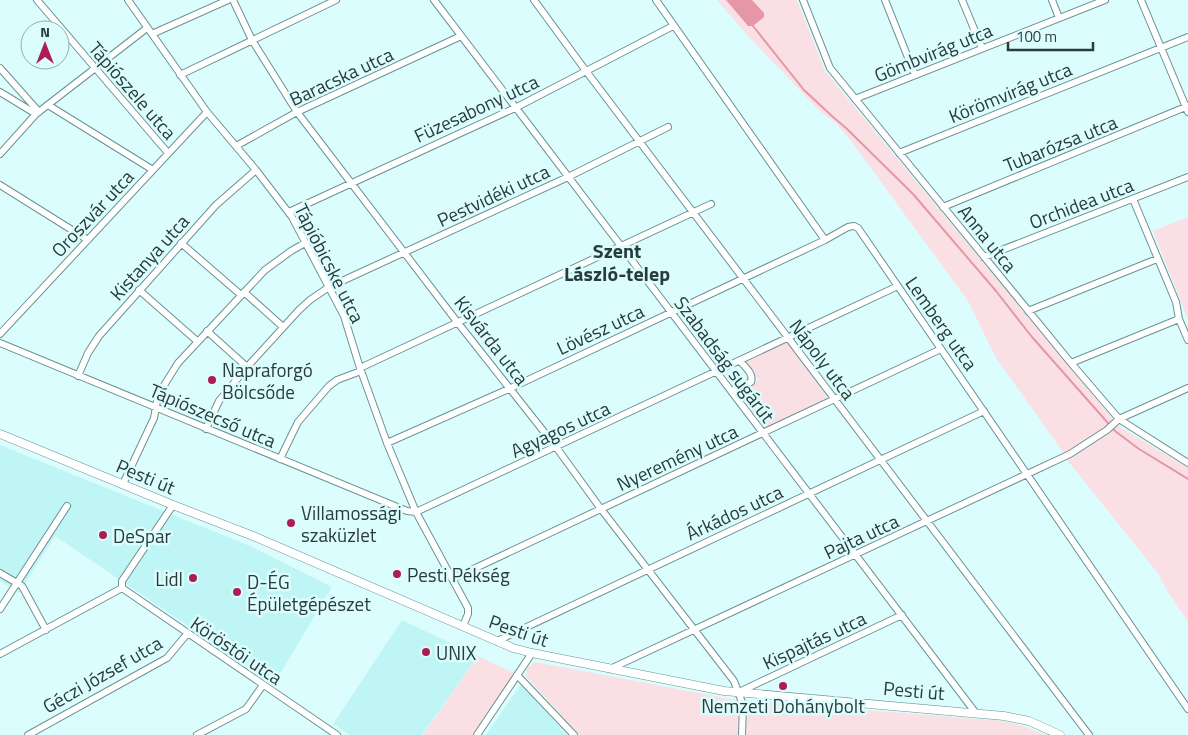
<svg xmlns="http://www.w3.org/2000/svg" width="1188" height="735" font-family="'Titillium Web',sans-serif">
<style>
.built{fill:#c0f5f5}
.green{fill:#fae0e4}
.water{fill:#e596a7}
.lines{fill:none;stroke-linecap:round;stroke-linejoin:round}
.stream{stroke:#e596a7;stroke-width:2}
.minor-casing{stroke:#6b9293;stroke-width:8}
.major-casing{stroke:#6b9293;stroke-width:9}
.minor{stroke:#fff;stroke-width:6}
.major{stroke:#fff;stroke-width:8}
.poi-dot{fill:#ad1c52;stroke:#dcfdfd;stroke-width:2}
.labels{text-anchor:middle;dominant-baseline:central;stroke-width:5;stroke-linejoin:round;paint-order:stroke}
.street-label{font-size:19px;fill:#2a3b3b;stroke:#dcfdfd}
.poi-label{font-size:19px;fill:#2a3b3b;stroke:#dcfdfd;text-anchor:start}
.neighbourhood-label{font-size:20px;font-weight:bold;fill:#2a3b3b;stroke:#dcfdfd}
</style>
<rect width="100%" height="100%" fill="#dcfdfd"/>
<!-- built -->
<path class="built" d="M0,445L250,546L332,587L274,684L55,536L19,593L0,581Z
M402,620L478,656L422,735H350L333,724Z
M521,684L567,735H486Z"/>
<!-- green -->
<path class="green" d="M717,0H797L825,71L1111,417L1120,427L1188,468V622L1168,592L1157,572L1067,460L1063,452L996,358L968,301L851,141L836,123L821,112L746,34Z
M1188,217V320L1153,231Z
M786,340L829,400L767,429L762,427L735,392L759,380L745,361Z
M478,656L514,673L473,735H423Z
M535,662L736,700L1004,721L1026,727L1045,735H579L526,676L527,668Z"/>
<!-- water -->
<path class="water" d="M726,0H752L764,13V17L753,26H748Z"/>
<g class="lines">
<!-- stream -->
<path class="stream" d="M753,26L804,90L833,117L846,128L913,194L996,291L1032,337L1115,431L1139,449L1188,479"/>
<!-- minor casing -->
<g class="minor-casing">
<path id="minor" d="M37,0L168,153
M128,0L207,112L256,170L292,217L344,316L360,368L387,443L416,512L468,608V614L463,626
M233,0L252,40L297,112L458,323L556,447L601,509L734,681L743,705L742,735
M434,0L975,712
M534,0L586,71L1089,735
M656,0L825,240
M803,0L830,68L1071,363L1119,419L1188,463
M885,0L915,75
M962,0L982,48
M1052,0L1059,18
M1141,0L1188,112
M152,34L228,0
M0,68L39,112
M180,75L336,0
M0,92L36,114
M855,99L1105,0
M48,105L153,170
M236,146L297,112L461,36
M899,153L1188,37
M0,154L36,114L147,28
M0,185L88,240
M1133,199L1176,302L1179,319L1188,340
M943,207L1188,106
M289,212L515,108L673,26
M181,243L241,295
M984,257L1188,177
M139,290L197,341
M244,292L283,327
M1028,311L1157,259
M207,331L247,367
M0,334L207,112
M0,343L407,511L416,512L898,286
M1071,363L1179,319
M360,368L711,204
M78,376L88,353L99,336L216,205L256,170
M731,391L751,382C754,374 745,367 740,361
M206,429L219,401L247,367L299,310L310,300L329,287L568,177L668,127
M387,443L511,388L825,240L848,227L854,226L858,228L1188,709
M280,459L298,422L329,386L337,380L361,371
M123,484L154,418L157,401L163,387L178,363L265,270L291,251L305,243
M0,573L22,586L46,630
M452,579L941,349
M122,588L337,735
M122,588V581L173,505
M0,609L67,506
M497,641L984,411
M0,654L122,588
M610,669L1070,454L1107,430L1119,419L1188,388
M517,675L574,735
M739,692L902,615
M28,735L167,658L187,634
M197,735L246,709L263,685
M477,735L532,653"/>
</g>
<!-- major casing -->
<g class="major-casing">
<path id="major" d="M0,434L173,505L253,536L513,648L532,653L724,691L1004,716L1029,721L1060,735"/>
</g>
<!-- minor -->
<use href="#minor" class="minor"/>
<!-- major -->
<use href="#major" class="major"/>
</g>
<!-- markers -->
<g class="poi-dot">
<circle cx="212" cy="380" r="5"/>
<circle cx="291" cy="523" r="5"/>
<circle cx="103" cy="535" r="5"/>
<circle cx="397" cy="574" r="5"/>
<circle cx="193" cy="578" r="5"/>
<circle cx="237" cy="592" r="5"/>
<circle cx="426" cy="652" r="5"/>
<circle cx="783" cy="686" r="5"/>
</g>
<g class="labels">
<!-- street labels -->
<g class="street-label">
<text transform="translate(933 52) rotate(-22)">Gömbvirág utca</text>
<text transform="translate(341 76) rotate(-25)">Baracska utca</text>
<text transform="translate(133 90) rotate(49)">Tápiószele utca</text>
<text transform="translate(1010 92) rotate(-22)">Körömvirág utca</text>
<text transform="translate(476 108) rotate(-25)">Füzesabony utca</text>
<text transform="translate(1060 143) rotate(-22)">Tubarózsa utca</text>
<text transform="translate(493 195) rotate(-25)">Pestvidéki utca</text>
<text transform="translate(1081 203) rotate(-21)">Orchidea utca</text>
<text transform="translate(92 213) rotate(-47)">Oroszvár utca</text>
<text transform="translate(988 238) rotate(51)">Anna utca</text>
<text transform="translate(149 257) rotate(-48)">Kistanya utca</text>
<text transform="translate(330 263) rotate(63)">Tápióbicske utca</text>
<text transform="translate(942 323) rotate(55)">Lemberg utca</text>
<text transform="translate(600 329) rotate(-25)">Lövész utca</text>
<text transform="translate(492 340) rotate(52)">Kisvárda utca</text>
<text transform="translate(725 359) rotate(53)">Szabadság sugárút</text>
<text transform="translate(823 359) rotate(53)">Nápoly utca</text>
<text transform="translate(213 415) rotate(23)">Tápiószecső utca</text>
<text transform="translate(560 429) rotate(-25)">Agyagos utca</text>
<text transform="translate(677 457) rotate(-25)">Nyeremény utca</text>
<text transform="translate(146 476) rotate(23)">Pesti út</text>
<text transform="translate(734 512) rotate(-25)">Árkádos utca</text>
<text transform="translate(861 536) rotate(-25)">Pajta utca</text>
<text transform="translate(519 630) rotate(19)">Pesti út</text>
<text transform="translate(814 640) rotate(-25)">Kispajtás utca</text>
<text transform="translate(237 650) rotate(34)">Köröstói utca</text>
<text transform="translate(102 674) rotate(-30)">Géczi József utca</text>
<text transform="translate(914 690) rotate(5)">Pesti út</text>
</g>
<!-- poi labels -->
<g class="poi-label">
<text x="222" y="369">Napraforgó<tspan x="222" dy="22">Bölcsőde</tspan></text>
<text x="301" y="512">Villamossági<tspan x="301" dy="22">szaküzlet</tspan></text>
<text x="113" y="535">DeSpar</text>
<text x="407" y="574">Pesti Pékség</text>
<text x="183" y="578" text-anchor="end">Lidl</text>
<text x="247" y="581">D-ÉG<tspan x="247" dy="22">Épületgépészet</tspan></text>
<text x="436" y="652">UNIX</text>
<text x="783" y="705" text-anchor="middle">Nemzeti Dohánybolt</text>
</g>
<!-- neighbourhood labels -->
<g class="neighbourhood-label">
<text x="617" y="250">Szent<tspan x="617" dy="23">László-telep</tspan></text>
</g>
</g>
<!-- north arrow -->
<g transform="translate(45 45)"><circle r="24" fill="#dcfdfd" stroke="#95afaf"/>
<path d="M0-4L9 19L0 12L-9 19Z" fill="#ad1c52"/>
<text y="-8" font-size="14" font-weight="bold" text-anchor="middle" fill="#2a3b3b">N</text>
</g>
<!-- scale -->
<path d="M1008 42v8h85v-8" fill="none" stroke="#2a3b3b" stroke-width="2.5"/>
<text x="1016" y="42" font-size="15" fill="#2a3b3b" stroke="#dcfdfd" stroke-width="4" paint-order="stroke">100 m</text>
</svg>
